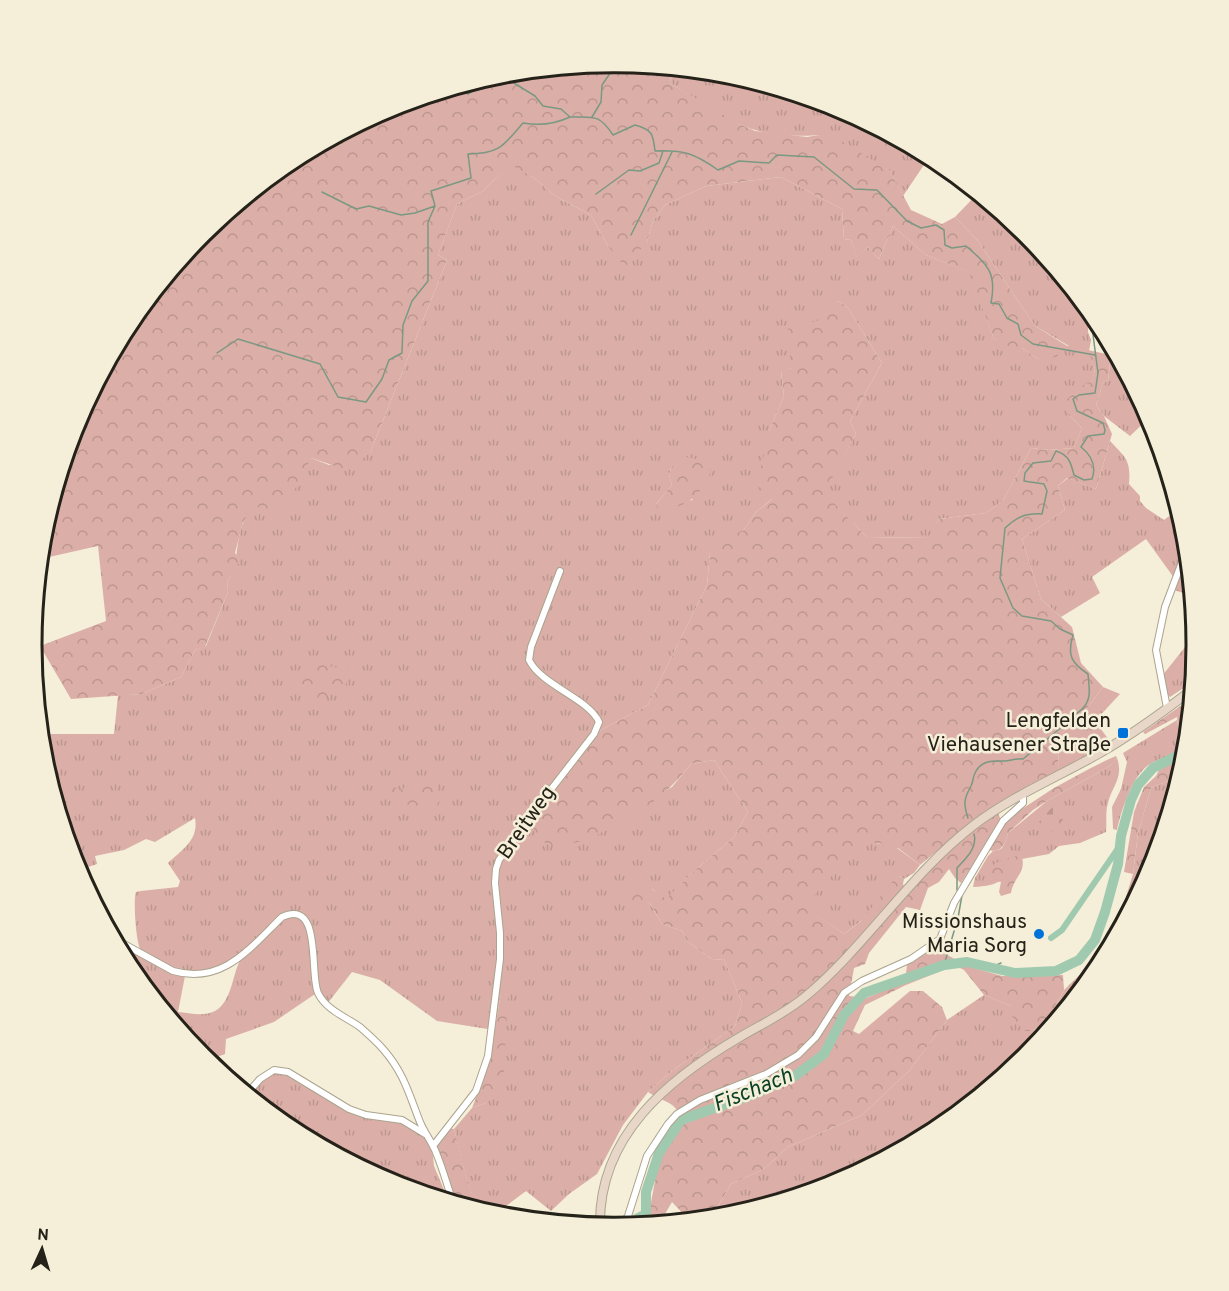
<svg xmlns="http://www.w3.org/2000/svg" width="1229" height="1291" font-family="Overpass,sans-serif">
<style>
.grass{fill:url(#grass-tufts);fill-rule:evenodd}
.forest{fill:url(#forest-crowns)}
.cemetery{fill:url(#cemetery-stones)}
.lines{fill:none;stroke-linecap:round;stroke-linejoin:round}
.stream{stroke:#7b9883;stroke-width:1.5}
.canal{stroke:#a0cab0;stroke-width:6}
.river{stroke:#a0cab0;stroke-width:10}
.street-casing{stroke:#aaa48f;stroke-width:8}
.secondary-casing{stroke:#aaa48f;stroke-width:10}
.street{stroke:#fff;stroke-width:6}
.secondary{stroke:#e8d7c8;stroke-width:8}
.poi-dot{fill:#0073da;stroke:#f5eed8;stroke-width:2}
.labels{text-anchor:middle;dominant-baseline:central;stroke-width:5;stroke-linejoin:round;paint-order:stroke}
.poi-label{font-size:21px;fill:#25221a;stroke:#f5eed8;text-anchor:end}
.street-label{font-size:21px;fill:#25221a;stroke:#f5eed8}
.water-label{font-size:22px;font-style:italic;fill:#0a4027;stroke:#f5eed8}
.rim{fill:none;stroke:#25221a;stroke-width:3}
</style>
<defs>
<pattern id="grass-tufts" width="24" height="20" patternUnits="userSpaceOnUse" patternTransform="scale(1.5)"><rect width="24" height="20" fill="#dbafa7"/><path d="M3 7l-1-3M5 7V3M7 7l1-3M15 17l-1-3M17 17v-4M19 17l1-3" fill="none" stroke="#bc968f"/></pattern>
<pattern id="forest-crowns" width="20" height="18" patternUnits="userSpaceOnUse" patternTransform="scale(1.5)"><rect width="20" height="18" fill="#dbafa7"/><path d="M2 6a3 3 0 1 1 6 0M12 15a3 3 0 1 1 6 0" fill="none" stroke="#bc968f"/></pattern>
<pattern id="cemetery-stones" width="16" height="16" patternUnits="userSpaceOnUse" patternTransform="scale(1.5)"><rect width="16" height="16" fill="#dbafa7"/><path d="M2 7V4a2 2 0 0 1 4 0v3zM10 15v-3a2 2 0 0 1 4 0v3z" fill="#bc968f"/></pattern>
</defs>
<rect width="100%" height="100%" fill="#f5eed8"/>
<!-- grass -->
<path class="grass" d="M672,68L729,74L838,107L930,156L903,196L890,171L819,135C801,137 772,135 755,130C729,123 694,97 670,83Z
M513,165L533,177L555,196L591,215L608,246L647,242L653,221L665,205L706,186L781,177L842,209L844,239L851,240L857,257L868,247L879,259L893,226L926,255L970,272L994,339L1022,348L1038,359L1069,346L1035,326L978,241L955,217L978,193L1027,234L1088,308V332L1091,340L1089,351L1095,369L1092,383L1070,416L1082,428L1074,448L1048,450L1031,448L1003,501L986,513L939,519L929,538L867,537L823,493L856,434L850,421L882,363L848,308L839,301L830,306L791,368L781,372L784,396L769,431L773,498L756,512L742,532L710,553L707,585L648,705L599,731L613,819L672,787L691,764L714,760L748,812L734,837L694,871L666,900L652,889L641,902H649L662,924L682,931L687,941L713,960L724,959L742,1003L735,1026L672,1071L648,1092L623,1125L597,1174L569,1194L551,1211L526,1191L494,1215C490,1214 484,1213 481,1210C469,1199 459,1147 454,1129L472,1108L486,1103L508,995L501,994L494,1030L437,1021L380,980L352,972L327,1004L317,988L310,925L290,913C270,930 237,963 213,971C206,973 188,974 181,972C173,970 146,955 141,950C136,945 133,899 136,892L141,891L178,887L180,881L168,863C182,850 199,840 195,818L155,842L146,839L124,850L95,856L97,864L85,868L89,886L87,889L76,868L43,759L40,734H114L118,695L142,694L181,677L195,650L206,646L228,592L227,582C239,566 235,542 243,523C252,499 291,475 311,458L329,465L370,453L447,260L438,255L457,204L483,191L495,179ZM672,466L693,500L656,504L672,485L669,475Z
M1105,332L1150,417L1130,436L1104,416L1096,405L1103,383L1108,380L1111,356L1104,349L1101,339Z
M1110,441C1126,458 1131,460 1129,484L1140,496V501L1146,508L1164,520L1176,511L1181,514L1186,532L1193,596L1174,590L1177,582L1146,539L1092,577L1100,593L1061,617L1041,599L1022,539L1065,510L1058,486L1068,478L1096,489Z
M1195,622L1197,646L1194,681L1170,697L1166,693L1162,676L1189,642Z
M1103,687L1120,694L1095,721L1109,740L1104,746L1058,771L1059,735L1080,718Z
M1177,720C1177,724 1184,743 1186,750C1174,754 1161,758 1150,764C1133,774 1121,811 1117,830L1113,829L1112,807L1121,789L1127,762L1123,753Z
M1117,758C1124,778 1112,786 1108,803C1105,813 1107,822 1106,832L1080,843L1059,846L1049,854L1022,859L1021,857C1004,878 1003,886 973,887L975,878L988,856L993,851L1001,849L1005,843L1008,833L1047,801L1110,766Z
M1182,775L1153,869L1099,970L1026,1058L938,1130L837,1184L728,1217L702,1220L711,1218L731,1184L764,1169L788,1147L862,1115L910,1070L947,1020L984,995L1011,1006L1034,1031L1049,1017L1064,990L1099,956L1114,935L1133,874L1138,833L1151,788Z
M864,840L897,848L920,865L914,873L904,879L900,876L861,921L844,934L803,906Z
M292,916L300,919L307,927L315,994L274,1022L226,1039L225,1054L206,1061L130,969L114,940L185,976L178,1012C189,1013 204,1017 215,1011C233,1001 232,972 242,957C250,946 280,921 292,916Z
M277,1072H284L352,1113L393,1118L425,1137L432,1147L434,1166L449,1202L391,1184L290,1130L253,1099L258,1084Z"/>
<!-- forest -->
<path class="forest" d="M615,63L672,68L670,83L739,124L755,131L807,137L819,135L837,138L890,171L911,210L942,224L955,217L978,241L1035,326L1069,347L1056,357L1038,359L1022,348L1015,349L994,339L969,272L926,255L893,226L879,259L868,247L857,258L851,240L844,239L842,209L781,177L706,186L665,205L653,221L647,242L625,267L608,246L591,215L555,196L533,177L513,166L495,179L483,191L457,204L438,255L447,260L370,453L347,470L311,458L282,514L254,506L243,522L235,553L240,561L227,582L228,592L205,647L195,650L181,677L142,694L71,699L40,646L106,621L98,546L40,559L43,531L76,422L130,321L203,233L291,161L392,107L501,74Z
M839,301L848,308L882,363L850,421L856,434L824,493L867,537L928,538L939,519L986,513L1003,501L1031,448L1048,450L1074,448L1082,428L1070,416L1064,402L1086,383L1092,382L1095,369L1088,350L1111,355L1108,380L1103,383L1096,405L1104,416L1112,434L1096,489L1067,478L1058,486L1065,510L1022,539L1041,599L1072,627L1081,663L1103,687L1080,718L1059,735L1058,771L976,819L920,865L898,848L890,852L883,850L882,844L864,841L804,906L844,934L860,922L892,882L900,876L904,879L903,884L908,894C934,862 964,837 998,813L1001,820C1020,812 1036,799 1054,788C1074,777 1095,765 1116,756L1117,758L1110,766L1047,801L1033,810L1008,833L1005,843L1000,849L993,851L983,848L961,883L955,878L949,869L939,882L928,888L920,910L906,907L869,953L865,964L854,968L849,996L866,998L905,982L907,965L935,948L967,966L1002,976L1063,975L1064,990L1049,1017L1033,1031H1024L1011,1015V1006L984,995L964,970L956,966L946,969L906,985L865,1005L853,1031L859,1034L910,991H923L942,1007L947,1020L910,1070L862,1115L788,1147L764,1169L731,1184L711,1218L690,1221L672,1202L659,1224L642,1226L649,1214L656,1175L664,1150L684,1121C673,1099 666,1104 648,1092L672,1071L735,1026L742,1003L724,959L713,960L687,941L682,931L662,924L649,902L632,904L627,894L631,884C646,883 655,891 666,899L694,871L734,837L748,812L714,760L691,764C670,790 651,806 622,822L613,820L608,828L591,839L555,847L537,839L530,819L599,731L648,705L707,585L710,553L721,533L742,532L756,512L772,499L757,485L769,431L784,396L781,371L791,368L787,329L820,320L830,305Z
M682,456L696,459L711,471C697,502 689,502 659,514L656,504L672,485L669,475L672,466Z
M320,664L348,670L345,689L316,701L298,688L299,670Z
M1192,698L1186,760L1182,775L1151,788L1138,833L1133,874L1124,872L1134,812L1144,787L1156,776L1165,758L1186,750C1183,739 1177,727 1177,717L1145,734L1143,732Z
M427,779L437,786L440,800L436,813H425L411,802L403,810L389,799L385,790L389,786H394L399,791L416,781Z
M1015,856L1022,857C1026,874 1014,876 1011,893L1001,896L999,892L1001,882L992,881L987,877L988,870L996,863Z
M501,993L508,995L503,1085L486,1103L472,1108L488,1067Z
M447,1128L454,1129C462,1156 466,1189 482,1212L454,1203L436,1151L437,1145Z"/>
<!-- cemetery -->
<path class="cemetery" d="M1055,804L1067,815L1052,832L1039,822Z"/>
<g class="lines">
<!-- stream -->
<path class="stream" d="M456,87L468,94L481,86L501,85L509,80L535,96L543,106L561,109L570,117C594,117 599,114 613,135L635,125C653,130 653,134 655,151C684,150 694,153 718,170L739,161L769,163L777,155L814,157L854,189L877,190L907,221L921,228L936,225L944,230L945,245L952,248L966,246C988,265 997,273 991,303L999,304L1007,318L1018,324L1021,335L1033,344L1095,355
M592,117L601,102L602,85L611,72L610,63
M322,192L356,209L369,206L401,215L415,213L435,206
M596,194L629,170L640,171L659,163L663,151
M631,235L672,152
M217,353L238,339L320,364L338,397L366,402L382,379L389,360L402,353L403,325L412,301L428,281V222L435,206L431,191L471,178L468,154C500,154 504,145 523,123C540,126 555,124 570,117
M968,818C963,803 964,799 971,786C973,782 973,777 975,773C981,760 992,761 1004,761C1010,761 1016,758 1023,759L1069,721C1074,714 1078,714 1083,708C1092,699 1089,686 1088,674C1071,663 1067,655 1073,635L1060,629L1051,621L1022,616L1013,608L1000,578L1005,528C1017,517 1025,513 1042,514L1047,491L1044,484L1024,481L1025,473L1033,463L1051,461L1056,451C1069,455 1071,463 1074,475L1084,480L1092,479C1097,465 1091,455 1081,447L1088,436L1104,434L1105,430L1103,423L1077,411L1073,399L1079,395L1095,393L1098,373L1092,327L1095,317
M959,892L957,890V868C965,859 978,848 974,834
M944,965L958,918L962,895
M990,968L1001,963"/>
<!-- canal -->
<path class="canal" d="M1051,938L1062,930L1119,847
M628,1221L646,1212"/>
<!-- river -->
<path class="river" d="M639,1226L646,1212V1192L659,1153L681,1120L754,1094L795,1076L824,1054L844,1015L864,993L944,965L967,962L1015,973L1056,971L1079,960L1095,940L1105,912L1118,864L1121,836L1131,800L1138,785L1153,768L1187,751"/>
<!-- street casing -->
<g class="street-casing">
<path id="street" d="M1167,708L1156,650L1165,607L1188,546
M113,938L173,971C223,985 250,948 282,917C323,898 309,974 318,993C326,1010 346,1017 360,1027C368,1034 376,1041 383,1049C404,1073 409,1094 420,1122C425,1134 433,1143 437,1155C443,1170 448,1187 453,1203
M251,1098L253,1087L260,1079L274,1070L288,1072L349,1109L366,1115L402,1120L425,1134
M433,1146L476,1091L488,1056L500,959V933L495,883L496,869L499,860L532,814L594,734L599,722C588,698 542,686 529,660L531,647L560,571
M620,1228L628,1216L647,1156L668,1124L677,1114L700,1100L766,1074L798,1055L816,1037L844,993L862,981L911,959L940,939L954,903L982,856L1003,821L1023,803V794"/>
</g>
<!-- secondary casing -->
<g class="secondary-casing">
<path id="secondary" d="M600,1227C598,1136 668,1079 740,1037C762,1024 786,1013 806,996C867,945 910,874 974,825C1012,796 1058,777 1100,753C1133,734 1163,712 1193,689"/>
</g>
<!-- street -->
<use href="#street" class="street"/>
<!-- secondary -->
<use href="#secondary" class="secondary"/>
</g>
<!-- markers -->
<g class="poi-dot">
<rect x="1117" y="727" width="12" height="12" rx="3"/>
<circle cx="1039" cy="934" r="6"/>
</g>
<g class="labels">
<!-- poi labels -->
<g class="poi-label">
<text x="1111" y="721">Lengfelden<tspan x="1111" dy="24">Viehausener Straße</tspan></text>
<text x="1027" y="922">Missionshaus<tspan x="1027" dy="24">Maria Sorg</tspan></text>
</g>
<!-- street labels -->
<g class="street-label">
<text transform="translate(527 823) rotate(-55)">Breitweg</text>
</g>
<!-- water labels -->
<g class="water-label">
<text transform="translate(753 1091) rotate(-22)">Fischach</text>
</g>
</g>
<!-- crop -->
<path d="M0 0H1229V1291H0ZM42 645a572 572 0 1 1 1144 0a572 572 0 1 1-1144 0Z" fill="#f5eed8" fill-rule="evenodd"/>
<path class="rim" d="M42 645a572 572 0 1 1 1144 0a572 572 0 1 1-1144 0Z"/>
<!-- north arrow -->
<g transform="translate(42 1249) rotate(4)" stroke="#f5eed8" stroke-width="4.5" paint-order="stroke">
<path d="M0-4.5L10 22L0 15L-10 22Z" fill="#25221a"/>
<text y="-9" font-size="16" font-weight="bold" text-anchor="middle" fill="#25221a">N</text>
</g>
</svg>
